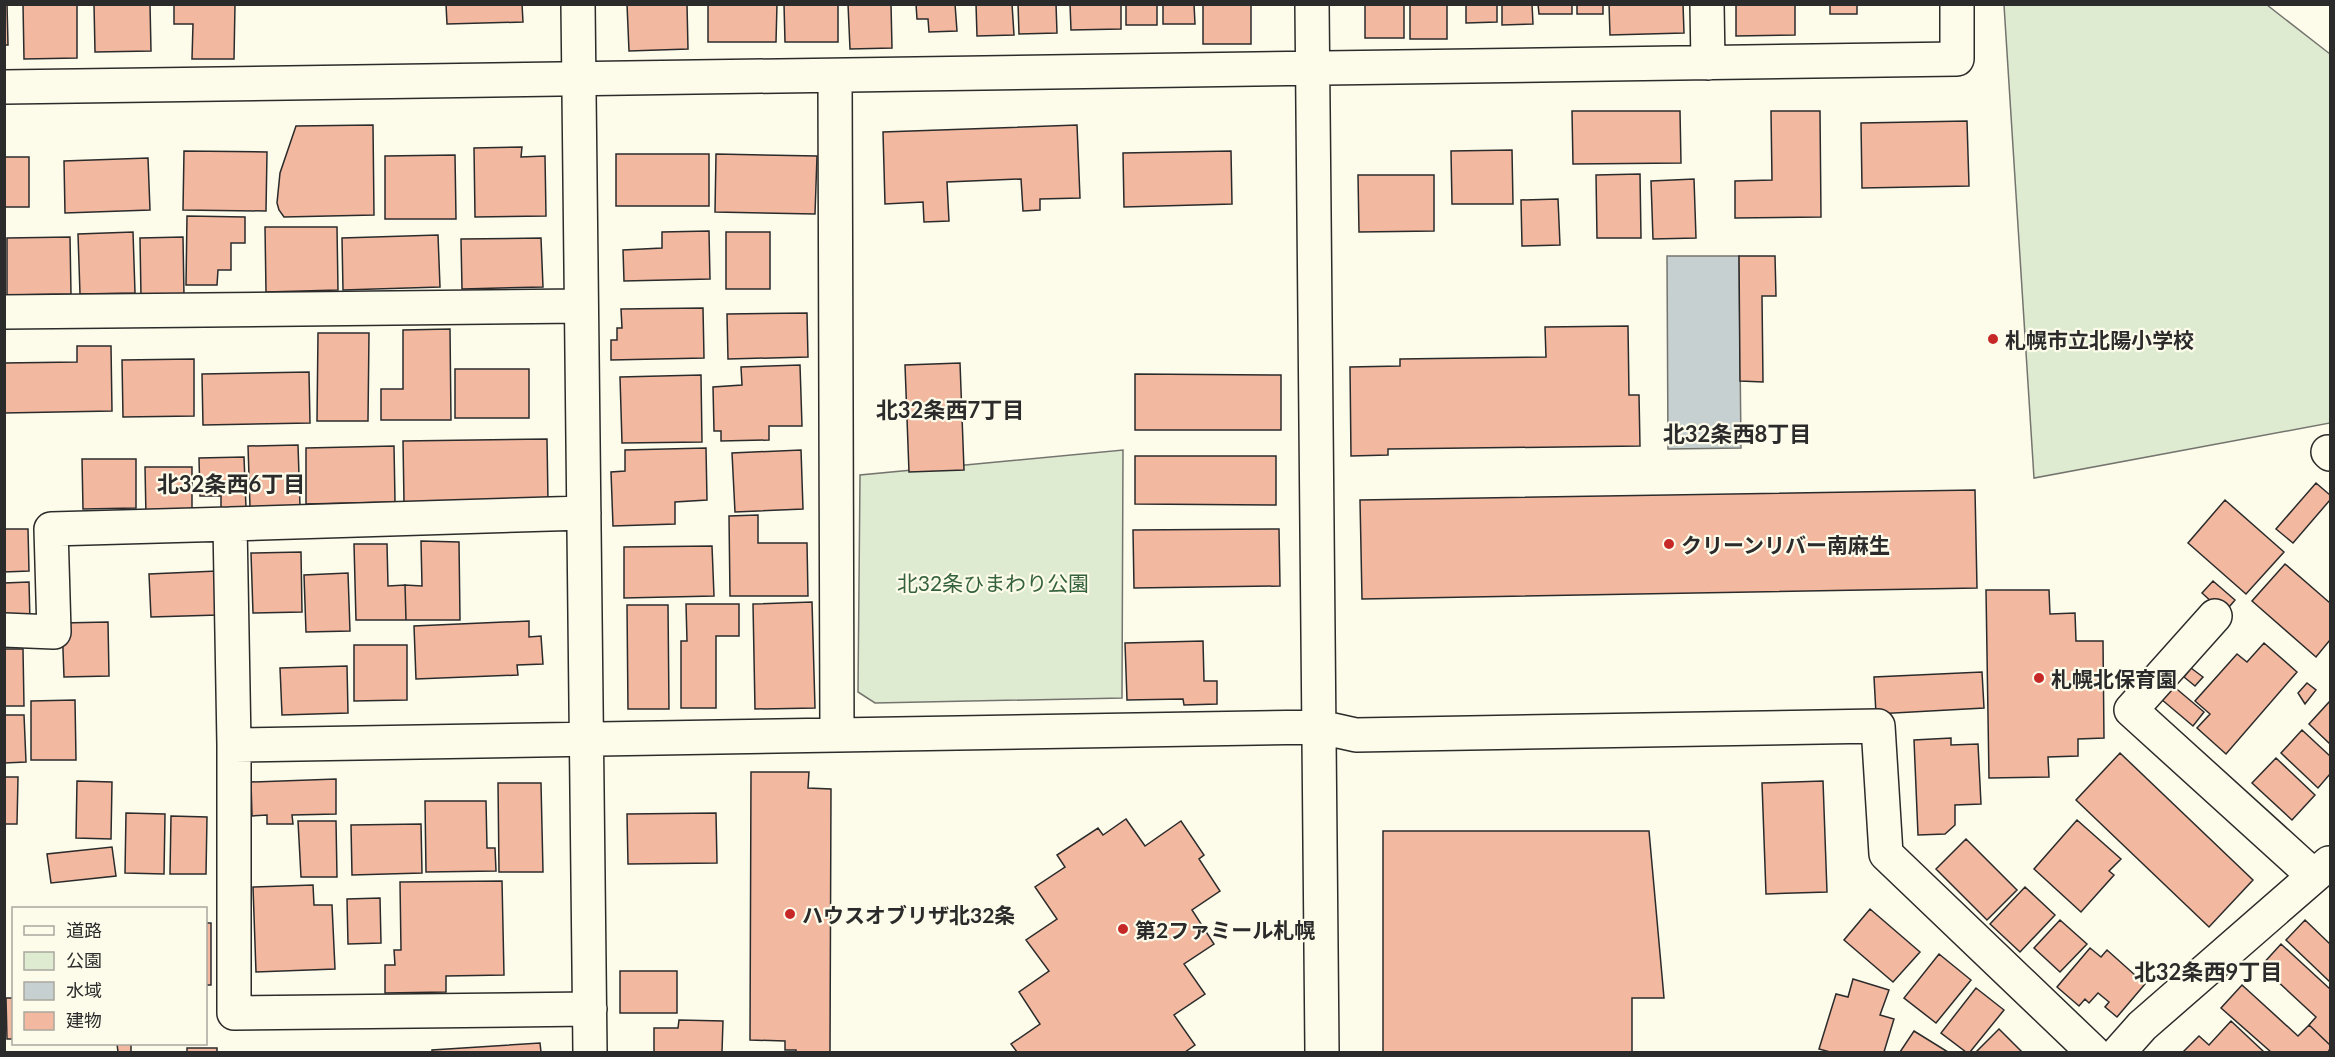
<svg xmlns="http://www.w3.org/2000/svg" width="2335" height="1057" font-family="Lato,'Noto Sans JP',sans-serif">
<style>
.green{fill:#deebd1;stroke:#74746e;stroke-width:1.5}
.water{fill:#c7d0d0;stroke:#74746e;stroke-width:1.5}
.building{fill:#f2b8a0;stroke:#2b2b2b;stroke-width:1.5}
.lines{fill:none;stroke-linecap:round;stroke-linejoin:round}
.street-casing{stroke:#2b2b2b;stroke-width:36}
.street{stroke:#fdfbea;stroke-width:33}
.poi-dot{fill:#c62828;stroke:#fdfbea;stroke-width:2}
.labels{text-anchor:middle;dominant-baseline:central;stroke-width:4.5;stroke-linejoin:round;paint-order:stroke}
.poi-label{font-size:21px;font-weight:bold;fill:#2b2b2b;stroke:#fdfbea;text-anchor:start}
.park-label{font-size:21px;fill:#34623c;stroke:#fdfbea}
.neighbourhood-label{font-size:22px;font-weight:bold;fill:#2b2b2b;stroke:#fdfbea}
</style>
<rect width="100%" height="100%" fill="#fdfbea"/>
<!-- green -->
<path class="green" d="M2004,5H2267L2330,54V423L2034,478Z
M1123,450L1122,698L875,703L858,692L860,475Z"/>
<!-- water -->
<path class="water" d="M1667,256H1739L1741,448L1668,449Z"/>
<!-- building -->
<path class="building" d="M4,4H7L8,45H4Z
M23,4H77V58L24,59Z
M94,4H150L151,51L95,52Z
M174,4H235L234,59H192L193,24H174Z
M446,4H522L523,22L447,24Z
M627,4H687L688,49L629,51Z
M708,4H777L776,42H708Z
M784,4H838V42H785Z
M848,4H891L892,48L850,49Z
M916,4H955L957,31L929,32L928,19H917Z
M976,4H1012L1014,35L977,36Z
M1018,4H1056L1057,33L1019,34Z
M1070,4H1121V29L1071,30Z
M1126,4H1157V25H1126Z
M1163,4H1194L1195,24H1163Z
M1203,4H1251V44H1203Z
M1365,4H1404V38H1365Z
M1410,4H1447V39H1410Z
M1466,4H1497V22L1466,23Z
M1502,4H1532L1533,24L1502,25Z
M1538,4H1572V14H1539Z
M1577,4H1603V14H1577Z
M1609,4H1683L1684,33L1610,35Z
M1736,4H1795V35L1736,36Z
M1830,4H1904V5H1857V14H1830Z
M1572,111H1680L1681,163L1573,164Z
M1771,111H1820L1821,217L1735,218V181L1772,180Z
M1967,121L1969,186L1862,188L1861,123Z
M373,125L374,215L284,217L279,210L277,203L280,173L296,126Z
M1077,125L1080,198L1040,199V210L1023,211L1021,179L947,182L949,221L924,222L923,202L885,204L883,132Z
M522,147L521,157L545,156L546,216L475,217L474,148Z
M1512,150L1513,204H1452L1451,151Z
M184,151L267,152L266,211L183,210Z
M1231,151L1232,204L1124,207L1123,153Z
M616,154H709V206H616Z
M716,154L817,156L815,214L715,212Z
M455,155L456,219H385V156Z
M4,157H29V207H4Z
M148,158L150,210L65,213L64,161Z
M1640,174L1641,238H1597L1596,175Z
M1358,175H1434V231L1359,232Z
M1694,179L1696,238L1653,239L1651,181Z
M1558,199L1560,245L1522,246L1521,200Z
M187,216L245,217V243H231V270H218L217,285H186Z
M265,227H337L338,290L266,292Z
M709,231L710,279L624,281L623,250L662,248V232Z
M133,232L135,293L80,294L78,234Z
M726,232H770V289H726Z
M438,235L440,287L343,290L342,238Z
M70,237L71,294L7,295V238Z
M183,237L184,296L141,297L140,238Z
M541,238L543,287L462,289L461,239Z
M1739,256H1775L1776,296H1762L1763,382L1740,381Z
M703,308L704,358L611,360V340H617V328H622L621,309Z
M807,313L808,357L728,359L727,314Z
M1628,326L1629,395H1639L1640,446L1388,449V455L1351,456L1350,367L1400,366V359L1546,357L1545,327Z
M450,329L451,420H381V389H403V330Z
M318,333H369L368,421H317Z
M77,346H111L112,411L4,413V363L77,362Z
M194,359V416L123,417L122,360Z
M960,363L964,470L909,472L905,365Z
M800,365L802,426H769V440L721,441V431H714L713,387L742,385L741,367Z
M455,369H529V418H455Z
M309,372L310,423L203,425L202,374Z
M1135,374L1281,375V430H1135Z
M701,375L702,442L622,443L620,377Z
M547,439L548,501L404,502L403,441Z
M298,445L300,506L250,507L248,446Z
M394,446L395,502L306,504V448Z
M706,448L707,500L675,502V524L613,526L611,472L625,471V450Z
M801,450L803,509L735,512L732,453Z
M1135,456H1276V505L1135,504Z
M244,457L246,508L221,509V496H200L199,458Z
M82,459H136V508L83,509Z
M145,467H192V516L146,517Z
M2316,483L2330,495V500L2293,543L2276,529Z
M1975,490L1977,588L1362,599L1360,500Z
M2225,500L2284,552L2246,594L2188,543Z
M758,515V543H807L808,596H730L729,516Z
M4,529H28L29,571L4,572Z
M1279,529L1280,586L1134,588L1133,530Z
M421,541L459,542L460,620H406L405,585L422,586Z
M354,544H387L388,586L405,585L406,620H356Z
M712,546L714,596L624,598V547Z
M301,552L302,612L253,613L251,553Z
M2285,564L2330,603V640L2316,657L2252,601Z
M217,571L218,615L151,617L149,574Z
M348,573L350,631L306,632L304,575Z
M2213,581L2235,600L2224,613L2202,593Z
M29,582L30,621L4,622V583Z
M1986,590H2049L2050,614L2075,613L2076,641H2103L2104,738L2078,739V756L2048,757L2049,777L1989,778Z
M812,602L815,708L755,709L753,604Z
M686,604H739V636H716V708H681V641H687Z
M627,605H668L669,709H628Z
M529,621V637L541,636L543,664L517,665L518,675L416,679L414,626Z
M108,622L109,676L64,677L62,623Z
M1203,641L1204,681H1217V704L1184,705L1183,699L1127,700L1125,643Z
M2264,643L2297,672L2226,754L2197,728L2210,714L2195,701L2237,654L2247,662Z
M354,645H407V700L354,701Z
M4,649H23L24,706H4Z
M347,666L348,713L282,715L280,668Z
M2191,668L2203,677L2195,686L2184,677Z
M1982,672L1984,708L1876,714L1874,677Z
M2307,683L2316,690L2305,704L2298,693Z
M2172,685L2204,712L2193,726L2161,699Z
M75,700L76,760H31V701Z
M2330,701V744L2309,724Z
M4,715H24L26,762L4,763Z
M2302,730L2330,756V774L2318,788L2281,753Z
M1951,738V745L1978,744L1981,804L1955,805V825L1945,834L1918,835L1914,740Z
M2120,753L2253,880L2209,927L2076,800Z
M2276,758L2315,795L2292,820L2252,783Z
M751,772H809L808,788L831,789L830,1052H796V1050H785V1041L750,1040Z
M4,777H18L17,824H4Z
M336,779V814L292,815L293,824H267V815L252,816L251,782Z
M77,781L112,782L111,839L76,838Z
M1823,781L1827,892L1766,894L1762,783Z
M498,783H541L543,872H499Z
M425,801H486L487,848H495L496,871L426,872Z
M126,813L165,814L164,874L125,873Z
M716,813L717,863L628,864L627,814Z
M171,816L207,817L206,874H170Z
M1126,819L1145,846L1181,821L1204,855L1199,859L1220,891L1192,910L1214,944L1184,964L1205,994L1174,1015L1195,1045L1185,1052H1017L1011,1044L1040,1024L1019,992L1049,971L1026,940L1057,919L1035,887L1065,867L1057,855L1098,828L1103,835Z
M2077,820L2121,859L2109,871L2114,875L2081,912L2034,869Z
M298,821H336L337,877H301Z
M421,824L422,873L352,875L351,825Z
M1383,831H1649L1664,998H1632V1052H1383Z
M1966,839L2017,890L1987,920L1936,869Z
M112,847L116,876L51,883L47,854Z
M502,881L504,975L446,976V992L385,993V965H395L394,950H401L400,882Z
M313,885L314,905H332L335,969L256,972L253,887Z
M2025,887L2055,915L2020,952L1990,924Z
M380,898L381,943L348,944L347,899Z
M1870,909L1920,952L1893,982L1844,940Z
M2060,920L2087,944L2060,972L2034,948Z
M2305,920L2330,944V982L2286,940Z
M206,923H211V985H206Z
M2281,944L2330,989V1045L2309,1025L2316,1017L2261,966Z
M2090,948L2101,957L2107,950L2145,984L2117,1017L2105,1007L2109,1002L2098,993L2089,1003L2085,999L2079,1006L2057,987Z
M1939,954L1971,980L1936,1023L1904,998Z
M620,971H677V1013H620Z
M1853,979L1889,990L1880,1015L1894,1019L1884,1052H1830L1819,1049L1836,994L1848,997Z
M2242,985L2298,1036L2309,1025L2330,1045V1049L2328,1052H2271L2221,1008Z
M1976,988L2004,1010L1970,1052H1966L1941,1033Z
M6,998H14V1039H7Z
M679,1020L723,1021L722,1052H654V1028H678Z
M2231,1021L2264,1052H2183L2199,1036L2209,1045Z
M1999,1029L2022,1052H1976Z
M1914,1031L1948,1052H1900Z
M540,1043L541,1052H432V1050Z
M117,1044H131V1052H118Z
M187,1048H217V1052H187Z"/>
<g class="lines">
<!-- street casing -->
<g class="street-casing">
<path id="street" d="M578,4L590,1052
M1312,4L1322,1052
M1707,4L1708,63
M835,76L837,734
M4,87L1957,59V4
M4,312L581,306
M2328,452L2330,454
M584,513L230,524L234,745V1013L590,1009
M2215,616L2131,710L2314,876
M4,630L54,632L51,529L230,524
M234,745L1320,727L1356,735L1878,726L1886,854L2093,1052
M2119,1052L2142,1026L2329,863"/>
</g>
<!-- street -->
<use href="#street" class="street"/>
</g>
<!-- markers -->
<g class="poi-dot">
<circle cx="1993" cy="339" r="6"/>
<circle cx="1669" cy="544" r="6"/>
<circle cx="2039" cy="678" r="6"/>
<circle cx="790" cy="914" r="6"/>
<circle cx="1123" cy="929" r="6"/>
</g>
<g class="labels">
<!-- poi labels -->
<g class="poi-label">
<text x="2005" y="339">札幌市立北陽小学校</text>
<text x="1681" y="544">クリーンリバー南麻生</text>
<text x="2051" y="678">札幌北保育園</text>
<text x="802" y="914">ハウスオブリザ北32条</text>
<text x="1135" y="929">第2ファミール札幌</text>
</g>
<!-- park labels -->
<g class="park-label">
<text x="993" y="582">北32条ひまわり公園</text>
</g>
<!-- neighbourhood labels -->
<g class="neighbourhood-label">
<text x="950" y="409">北32条西7丁目</text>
<text x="1737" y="433">北32条西8丁目</text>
<text x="231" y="483">北32条西6丁目</text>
<text x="2208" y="971">北32条西9丁目</text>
</g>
</g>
<!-- border -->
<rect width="2335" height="1057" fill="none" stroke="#2b2b2b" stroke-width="12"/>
<!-- legend -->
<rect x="12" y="907" width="195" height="138" fill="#fdfbea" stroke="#a9a89e" stroke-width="1.5"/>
<rect x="24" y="926" width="30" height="9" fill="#fdfbea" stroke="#a9a89e" stroke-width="1.5"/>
<text x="66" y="937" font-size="18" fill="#2b2b2b">道路</text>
<rect x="24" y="952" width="30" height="18" fill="#deebd1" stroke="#a9a89e" stroke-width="1.5"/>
<text x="66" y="967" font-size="18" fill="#2b2b2b">公園</text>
<rect x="24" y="982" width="30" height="18" fill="#c7d0d0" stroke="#a9a89e" stroke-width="1.5"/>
<text x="66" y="997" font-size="18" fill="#2b2b2b">水域</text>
<rect x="24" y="1012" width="30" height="18" fill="#f2b8a0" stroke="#a9a89e" stroke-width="1.5"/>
<text x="66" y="1027" font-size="18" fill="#2b2b2b">建物</text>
</svg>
